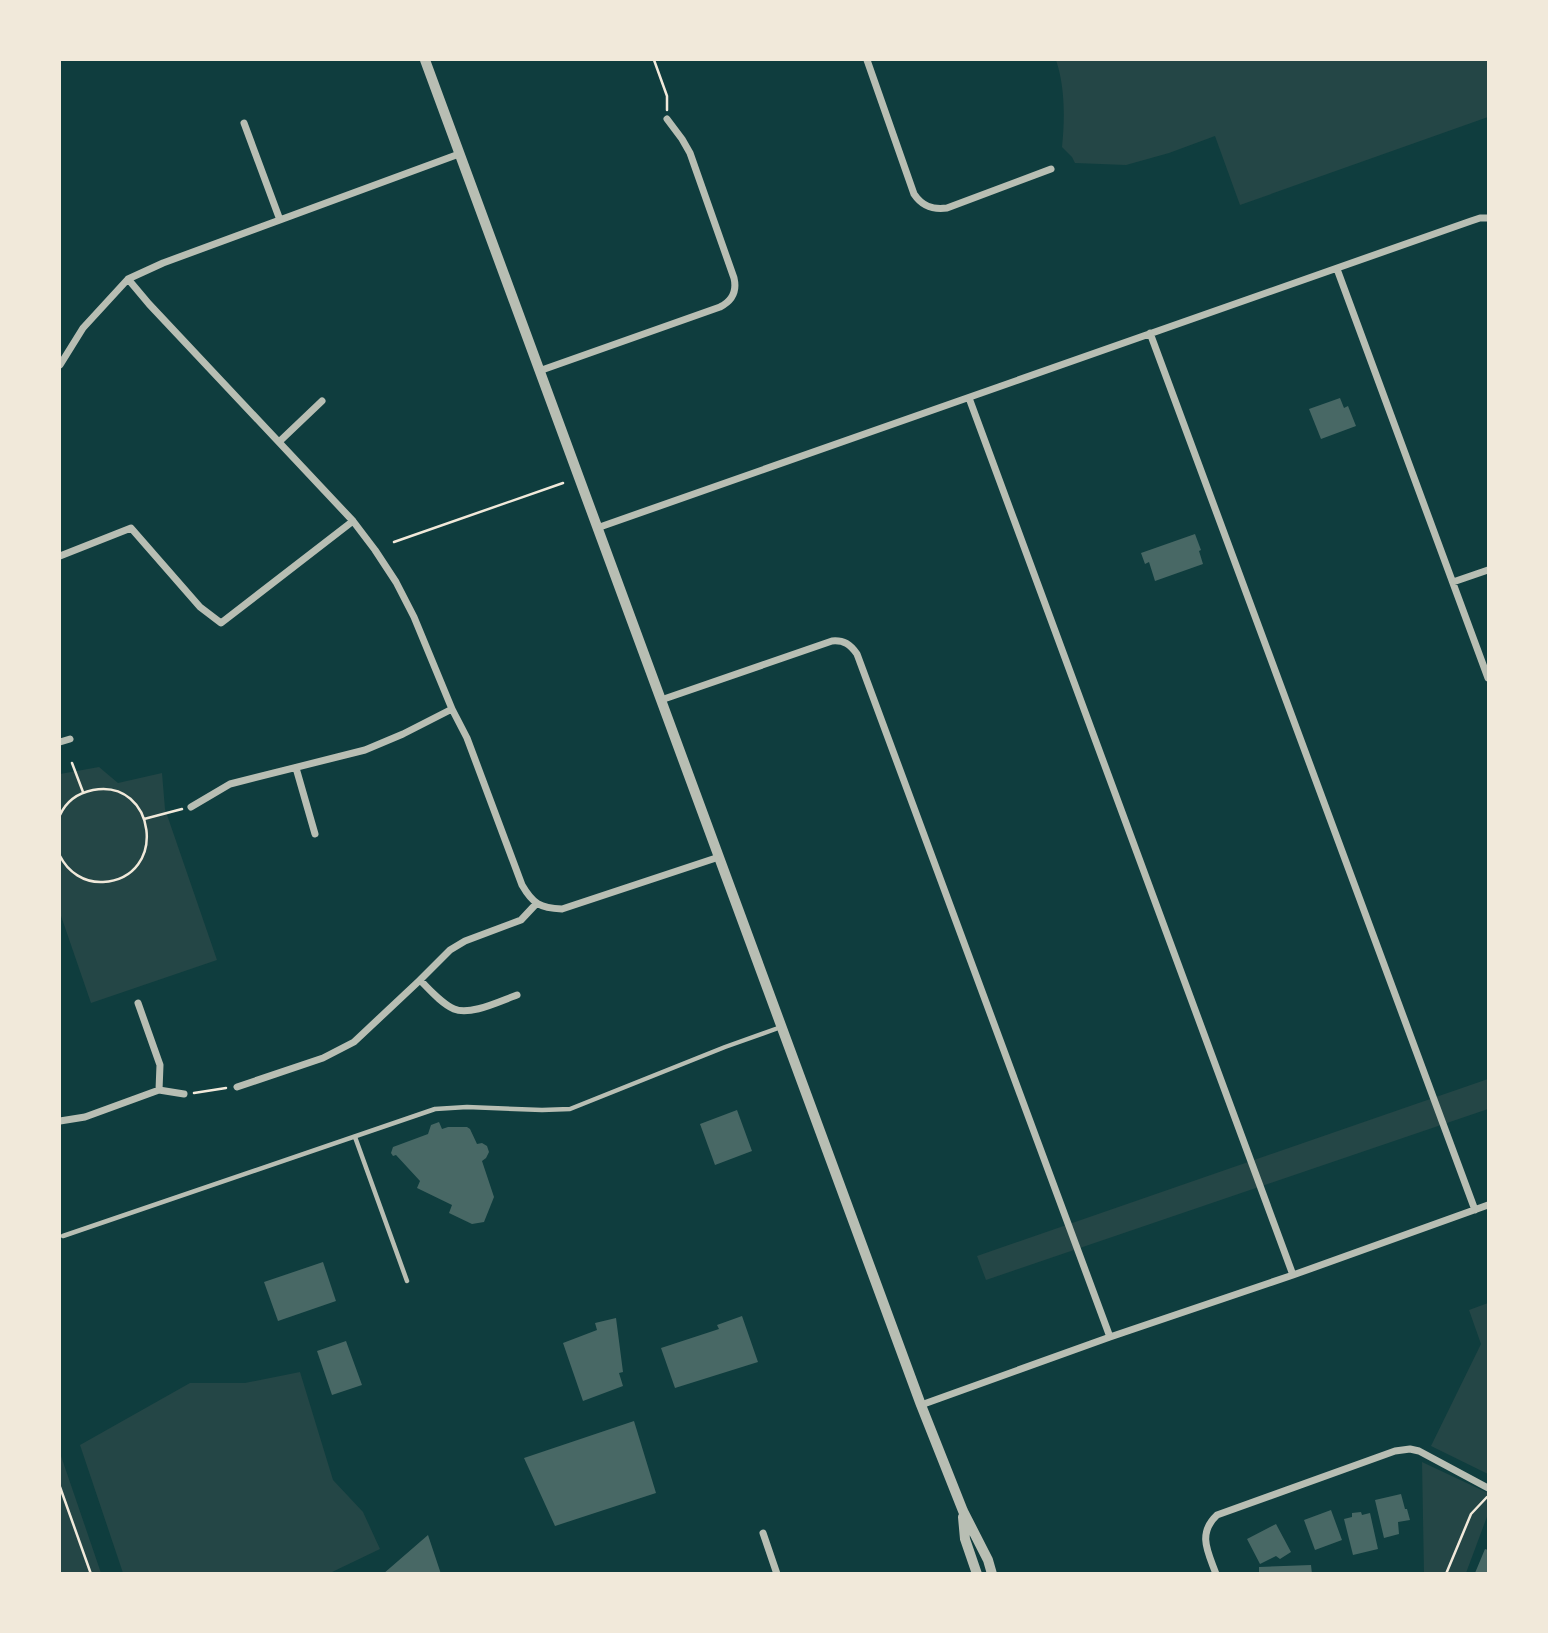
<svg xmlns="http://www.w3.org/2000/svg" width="1548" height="1633" font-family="Georgia,serif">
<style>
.green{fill:#244646}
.building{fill:#486865}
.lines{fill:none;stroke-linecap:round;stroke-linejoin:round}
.path{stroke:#f1e9da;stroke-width:2.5}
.service{stroke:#b8beb3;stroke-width:4.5}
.minor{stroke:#b8beb3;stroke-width:7}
.tertiary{stroke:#b8beb3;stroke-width:10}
</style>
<rect width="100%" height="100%" fill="#0f3d3e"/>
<!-- green -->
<path class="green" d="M1056,60H1488V117L1240,205L1215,136L1169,153L1126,165L1075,163L1072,157L1062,147C1065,118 1065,87 1056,60Z
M99,767L118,783L162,773L165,809L217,960L91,1003L60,913V774Z
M1488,1079V1109L986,1280L977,1256Z
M1488,1303V1474L1431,1446L1481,1344L1469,1310Z
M300,1372L333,1480L363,1512L380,1549L330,1573H123L80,1445L190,1383H245Z
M60,1453L101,1573H60Z
M1422,1462L1488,1493V1514L1466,1573H1424Z"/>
<!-- building -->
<path class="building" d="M1340,398L1344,408L1348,406L1356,426L1321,439L1309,409Z
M1195,534L1201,550L1199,551L1203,564L1155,581L1149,562L1145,564L1141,553Z
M737,1110L752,1151L715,1165L700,1124Z
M439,1122L442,1129L448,1127H467L470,1129L477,1144L482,1143L487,1146L489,1152L486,1158L482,1161L494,1197L484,1222L472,1224L449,1213L452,1205L417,1188L420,1181L396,1155L393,1156L391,1153L393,1147L428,1134L431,1125Z
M323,1262L336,1301L278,1321L264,1282Z
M742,1316L758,1362L675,1388L661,1348L719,1329L717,1325Z
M616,1318L623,1372L619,1373L623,1386L583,1401L563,1343L597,1330L595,1323Z
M346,1341L362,1385L332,1395L317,1351Z
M634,1421L656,1493L555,1526L524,1458Z
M1401,1494L1405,1509H1407L1410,1520L1398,1522L1399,1534L1384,1538L1375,1500Z
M1331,1510L1342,1540L1315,1550L1304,1520Z
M1361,1512L1362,1515L1370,1513L1378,1549L1353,1555L1344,1519L1352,1517V1513Z
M1276,1524L1291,1552L1280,1559L1276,1556L1260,1564L1247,1539Z
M428,1535L441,1574H383Z
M1485,1549L1488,1550V1574H1477L1475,1573Z
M1311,1565L1312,1574H1259V1567Z"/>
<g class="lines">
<!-- path -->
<path class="path" d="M654,60L667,96V110
M394,542L563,483
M72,763L83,792
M60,815C66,802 78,793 93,790C156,778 169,878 103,882C84,883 68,872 60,856
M144,819L182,809
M194,1093L226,1088
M60,1487L91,1574
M1446,1574L1471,1514L1487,1497"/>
<!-- service -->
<path class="service" d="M355,1137L407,1281
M63,1236L435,1109L467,1107L542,1110L570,1109L725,1047L781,1027"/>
<!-- minor -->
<path class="minor" d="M867,60L914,194C922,206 932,210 947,208L1051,169
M244,123L280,220
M1337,269L1488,678
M128,279L149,304L353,521L375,550L396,582L414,617L452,709L467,738L522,885C533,904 540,908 562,909L719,857
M1150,333L1475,1210
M60,365L83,328L128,279L163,263L459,154
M539,371L720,307C732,301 737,291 734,278L690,153L682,139L667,119
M969,398L1293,1275
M280,441L322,401
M597,528L1471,221L1480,218H1488
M60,556L131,528L200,607L221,623L353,521
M1453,582L1488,570
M661,700L832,641C844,640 850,644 857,654L1110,1337
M60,742L70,739
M296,768L315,834
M191,807L230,784L365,750L403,734L452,709
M420,980C430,990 441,1003 454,1009C470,1016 500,1001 517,995
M138,1003L160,1065L159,1090
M237,1087L323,1058L354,1042L420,980L450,950L465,941L521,920L536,904
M60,1121L85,1117L159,1090L184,1094
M921,1405L1110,1337L1293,1275L1488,1205
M763,1533L777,1574
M1216,1574C1208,1552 1197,1534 1217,1515L1395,1451L1410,1449L1419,1451L1488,1488"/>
<!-- tertiary -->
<path class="tertiary" d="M425,60L921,1405L963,1511L988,1560L992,1574
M963,1517L965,1539L977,1574"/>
</g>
<!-- border -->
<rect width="1548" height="1633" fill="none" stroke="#f1e9da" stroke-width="122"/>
</svg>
